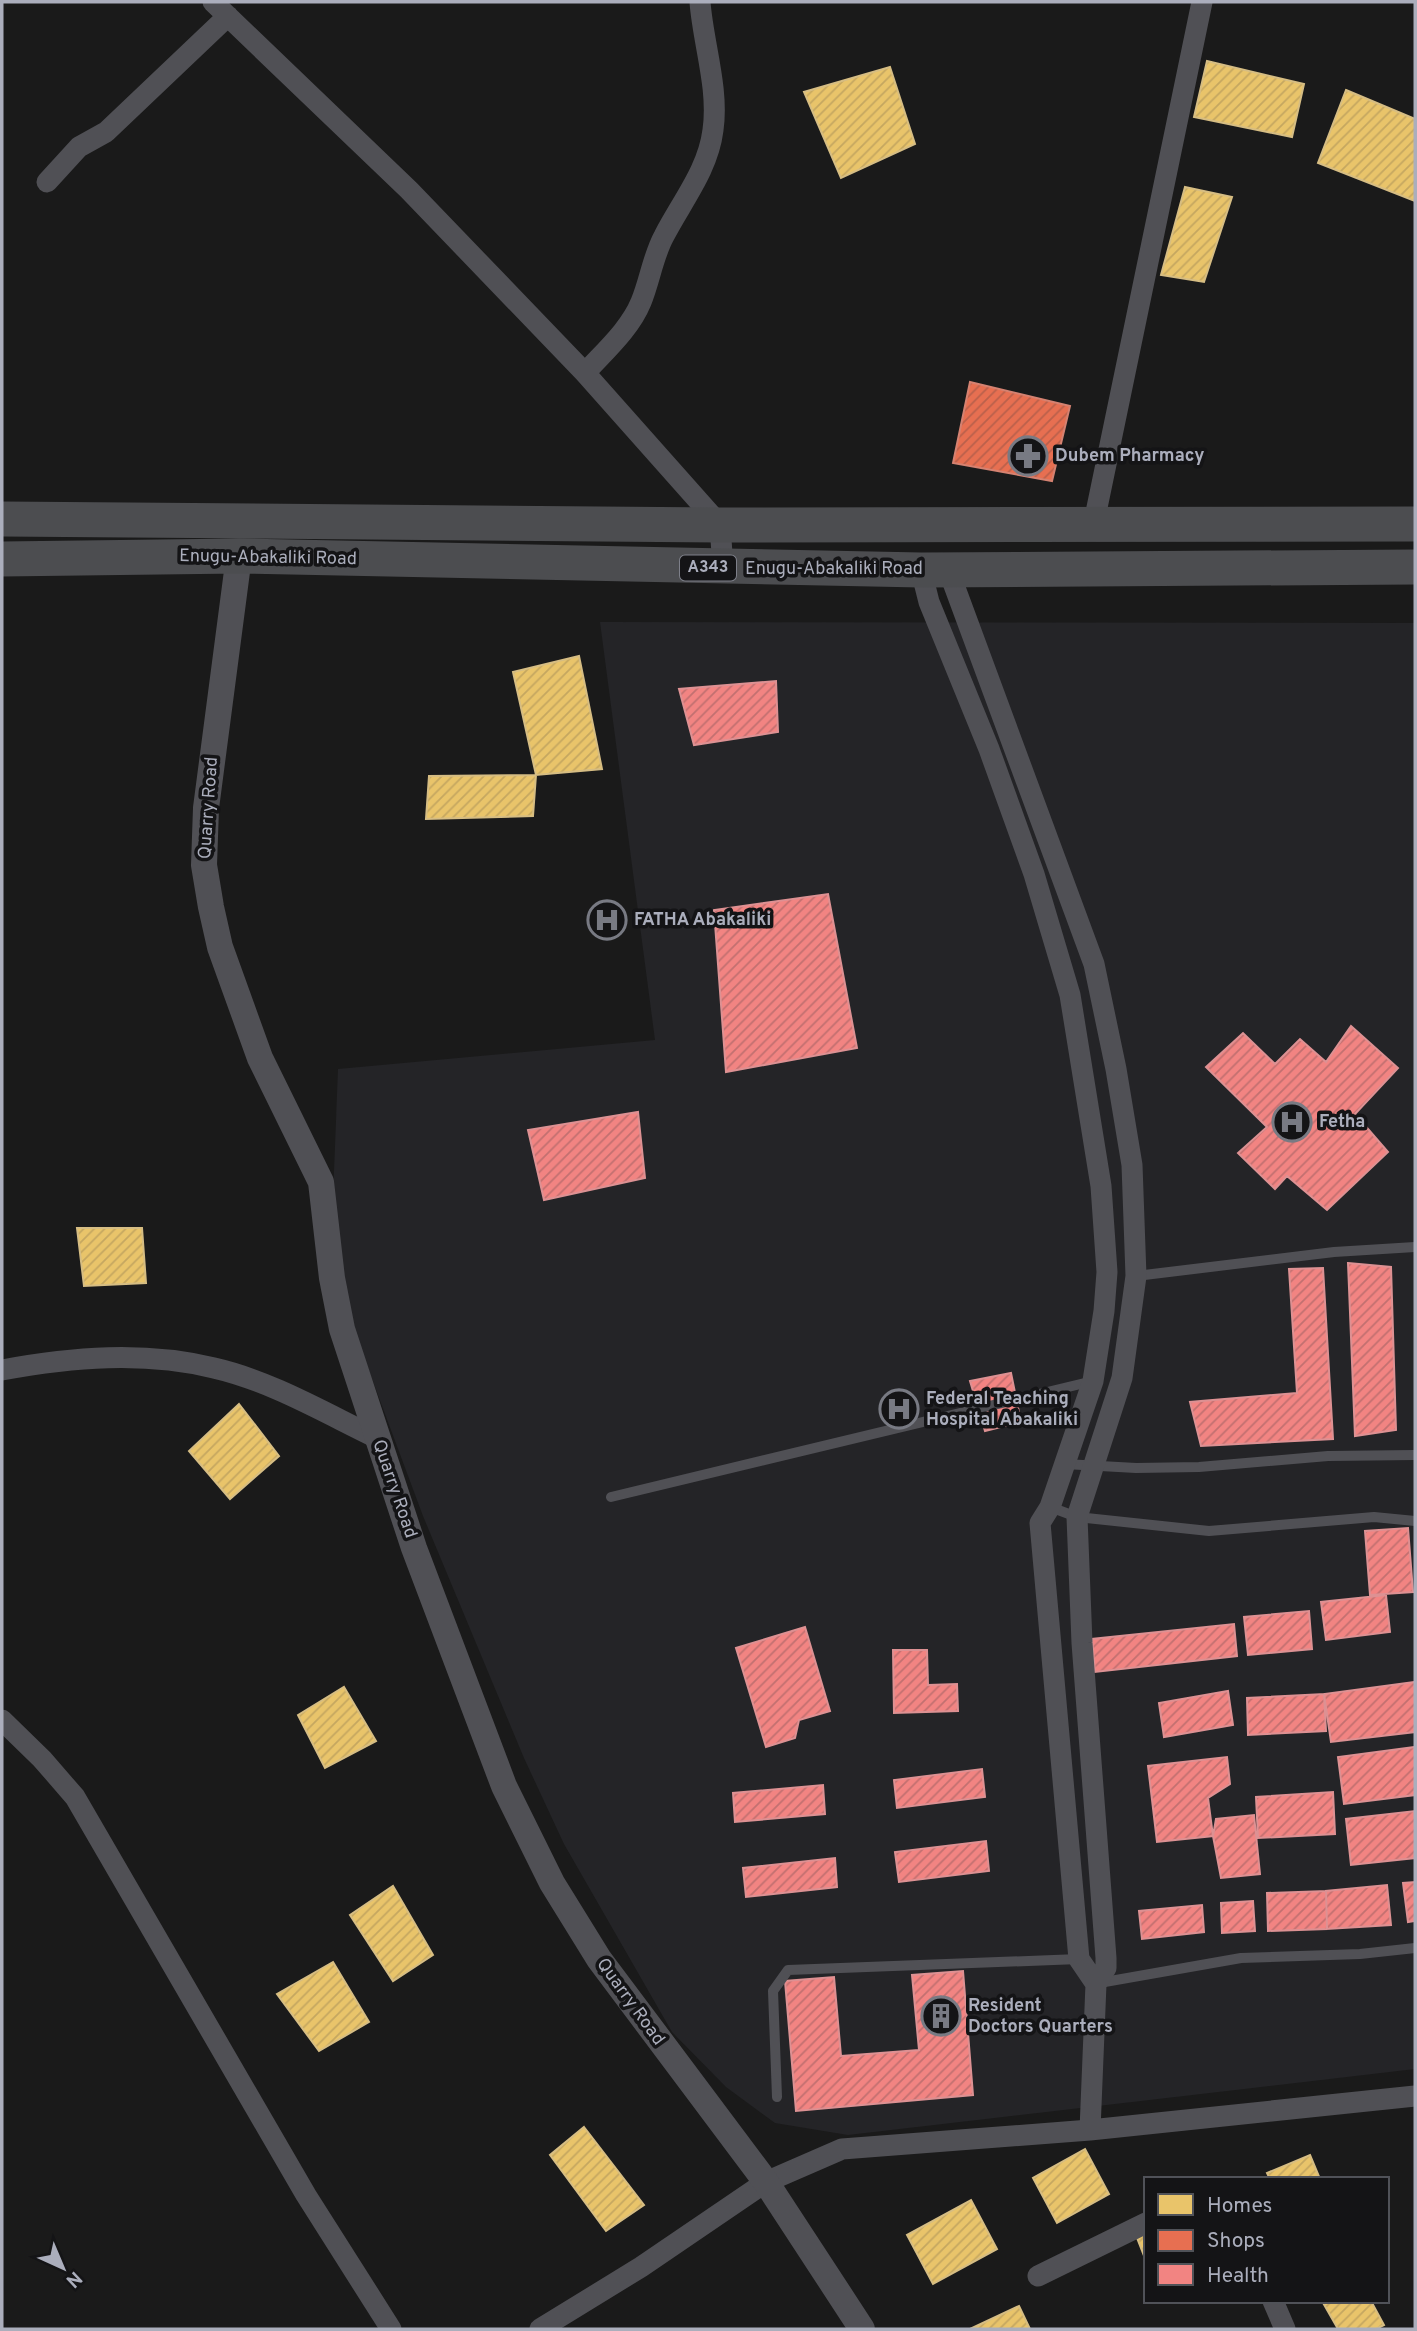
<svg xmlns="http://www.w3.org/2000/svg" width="1417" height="2331" font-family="Overpass,sans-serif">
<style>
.built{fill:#242427}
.homes{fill:url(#homes-hatch);stroke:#d6bd83;stroke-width:2}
.shops{fill:url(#shops-hatch);stroke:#d58271;stroke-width:2}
.health{fill:url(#health-hatch);stroke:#dd9193;stroke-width:2}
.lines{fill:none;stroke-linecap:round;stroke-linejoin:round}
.service{stroke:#505055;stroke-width:10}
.minor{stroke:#505055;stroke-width:21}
.tertiary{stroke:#505055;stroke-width:26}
.trunk{stroke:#4c4d50;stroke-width:35}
.labels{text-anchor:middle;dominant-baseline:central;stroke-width:7;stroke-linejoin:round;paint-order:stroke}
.shield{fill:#141416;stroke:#7e808a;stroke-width:2}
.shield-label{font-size:16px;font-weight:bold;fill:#abaebc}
.poi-label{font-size:18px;font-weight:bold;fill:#abaebc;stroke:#141416;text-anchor:start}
.street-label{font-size:18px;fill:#abaebc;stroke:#141416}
</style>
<defs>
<pattern id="homes-hatch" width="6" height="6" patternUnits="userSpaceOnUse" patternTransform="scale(1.75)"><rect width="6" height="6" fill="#e9c46a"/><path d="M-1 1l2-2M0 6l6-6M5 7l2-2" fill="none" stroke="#c5a760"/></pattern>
<pattern id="shops-hatch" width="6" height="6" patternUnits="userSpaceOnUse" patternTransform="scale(1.75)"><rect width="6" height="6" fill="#e76f51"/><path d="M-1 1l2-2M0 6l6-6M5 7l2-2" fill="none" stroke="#ba604b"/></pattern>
<pattern id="health-hatch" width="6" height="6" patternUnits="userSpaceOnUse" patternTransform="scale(1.75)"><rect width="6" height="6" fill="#f28482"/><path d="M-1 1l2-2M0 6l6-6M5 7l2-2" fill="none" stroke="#c27070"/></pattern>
</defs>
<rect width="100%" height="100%" fill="#1a1a1a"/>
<!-- built -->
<path class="built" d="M600,622L1415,623V2069L848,2135L775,2123L726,2087L672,2032L564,1844L524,1758L423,1516L343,1301L332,1223L338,1069L655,1040Z"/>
<!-- homes -->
<path class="homes" d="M1207,61L1304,84L1292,137L1194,117Z
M890,67L915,144L841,178L804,92Z
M1346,90L1415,119V201L1318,163Z
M1185,187L1232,197L1204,282L1161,275Z
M579,656L602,769L536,775L513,672Z
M536,775L533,816L426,819L429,776Z
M77,1228H142L146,1283L84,1286Z
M239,1404L279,1456L230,1499L189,1451Z
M344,1687L376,1741L325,1768L298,1715Z
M393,1886L433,1955L393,1981L350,1915Z
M333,1962L369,2022L319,2051L277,1994Z
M584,2127L644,2205L606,2231L550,2155Z
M1085,2149L1109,2194L1057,2223L1033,2178Z
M1310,2155L1320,2179H1270L1267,2173Z
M971,2200L997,2249L933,2284L907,2235Z
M1146,2226V2261L1134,2230Z
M1322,2301H1371L1384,2325L1376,2329H1338Z
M1019,2306L1030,2329H970Z"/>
<!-- shops -->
<path class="shops" d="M970,382L1070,406L1052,481L953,463Z"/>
<!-- health -->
<path class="health" d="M776,681L778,732L694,745L679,689Z
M828,894L857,1048L726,1072L714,910Z
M1351,1026L1398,1068L1355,1114L1388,1152L1327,1210L1287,1176L1275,1189L1238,1153L1267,1127L1206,1067L1243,1033L1275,1064L1300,1039L1326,1062Z
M638,1112L645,1178L544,1200L528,1130Z
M1348,1263L1391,1267L1396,1430L1355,1436Z
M1323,1268L1333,1439L1201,1446L1190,1402L1297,1393L1289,1269Z
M1011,1373L1021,1422L985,1431L970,1381Z
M1408,1528L1413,1592L1370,1595L1365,1531Z
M1386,1595L1390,1632L1326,1640L1321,1602Z
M1309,1611L1312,1649L1248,1655L1244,1617Z
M1234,1624L1237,1656L1095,1672L1092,1639Z
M805,1627L830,1711L799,1720L795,1738L766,1747L736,1648Z
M893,1650H927L928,1685L957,1684L958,1711L894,1713Z
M1415,1682V1732L1331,1742L1324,1694Z
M1228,1691L1233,1725L1164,1737L1159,1703Z
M1324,1694L1326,1731L1248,1735L1247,1698Z
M1415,1747V1795L1344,1804L1338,1757Z
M1227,1757L1230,1784L1208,1798L1213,1836L1157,1842L1148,1766Z
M982,1769L985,1797L897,1808L894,1780Z
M823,1785L825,1814L735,1822L733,1793Z
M1333,1792L1335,1834L1258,1838L1256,1797Z
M1415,1811V1858L1351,1865L1346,1819Z
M1254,1815L1260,1874L1221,1878L1213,1836L1216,1819Z
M986,1841L989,1871L899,1882L895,1852Z
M835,1858L837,1887L746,1897L743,1868Z
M1415,1882V1921L1408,1922L1403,1883Z
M1387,1885L1391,1925L1327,1929L1326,1891Z
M1326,1891L1327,1929L1268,1931L1267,1893Z
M1253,1901L1255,1931L1222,1933L1221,1903Z
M1202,1905L1204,1932L1142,1939L1139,1911Z
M963,1971L973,2095L796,2111L785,1981L834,1977L841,2056L919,2050L912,1975Z"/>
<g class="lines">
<!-- service -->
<path class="service" d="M1136,1276L1334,1252L1415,1247
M1065,1464L1136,1468L1199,1467L1328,1456L1415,1455
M611,1497L1093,1381
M1050,1507L1077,1517L1209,1531L1374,1517L1415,1521
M1099,1983L1241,1958L1360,1954L1415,1948
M777,2097L773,1991L788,1970L1079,1959"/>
<!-- minor -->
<path class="minor" d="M213,2L409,190L585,373L720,525L723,568
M47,182L79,147L106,132L228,16
M585,373C605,351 630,329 641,302C650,280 653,256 664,236C682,201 708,170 713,130C719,88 703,43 700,2
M1094,522L1202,2
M948,569L1094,964L1116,1069L1132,1165L1136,1276L1122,1378L1077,1517L1082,1643L1106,1958V1968L1096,1984L1090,2130
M921,570L929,602L989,749L1034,874L1070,995L1101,1186L1107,1272L1104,1311L1093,1381L1050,1507L1040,1523L1079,1959L1096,1984
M2,1370C72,1357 144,1351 214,1368C271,1381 325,1413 377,1438
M2,1720L42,1759L75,1797L306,2195L391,2329
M1038,2276L1146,2223
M1273,2301L1285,2329
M540,2329L641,2267L766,2182L842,2149L1090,2130L1415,2096"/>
<!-- tertiary -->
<path class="tertiary" d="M239,556L206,808L204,865L211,907L220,947L260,1058L321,1182L332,1278L342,1329L414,1548L504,1786L552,1883L599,1959L766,2182L862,2329"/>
<!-- trunk -->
<path class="trunk" d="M2,519L720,525L1415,524
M2,559L239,556L921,570L1415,567"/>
</g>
<!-- icons -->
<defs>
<g id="pharmacy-ring" transform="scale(2.0125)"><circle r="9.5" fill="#141416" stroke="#787a83" stroke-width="1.5"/><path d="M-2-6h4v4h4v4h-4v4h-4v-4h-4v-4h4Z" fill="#787a83"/></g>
<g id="hospital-ring" transform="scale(2.0125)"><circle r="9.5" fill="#141416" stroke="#787a83" stroke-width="1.5"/><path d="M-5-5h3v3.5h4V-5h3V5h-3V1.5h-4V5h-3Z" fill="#787a83"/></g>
<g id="building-ring" transform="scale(2.0125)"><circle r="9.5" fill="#141416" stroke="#787a83" stroke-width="1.5"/><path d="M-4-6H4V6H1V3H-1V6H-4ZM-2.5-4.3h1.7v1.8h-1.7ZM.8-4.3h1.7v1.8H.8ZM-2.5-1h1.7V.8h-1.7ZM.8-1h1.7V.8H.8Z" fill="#787a83"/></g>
</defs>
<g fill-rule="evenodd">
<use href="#pharmacy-ring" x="1028" y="456"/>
<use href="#hospital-ring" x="607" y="920"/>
<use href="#hospital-ring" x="1292" y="1122"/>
<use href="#hospital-ring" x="899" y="1409"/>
<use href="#building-ring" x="941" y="2016"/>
</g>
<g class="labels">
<!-- shield labels -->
<rect class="shield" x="680" y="555.5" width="56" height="25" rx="5"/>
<g class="shield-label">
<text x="708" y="568">A343</text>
</g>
<!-- poi labels -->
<g class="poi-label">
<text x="1055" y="456">Dubem Pharmacy</text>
<text x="634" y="920">FATHA Abakaliki</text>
<text x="1319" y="1122">Fetha</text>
<text x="926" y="1399">Federal Teaching<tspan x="926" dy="21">Hospital Abakaliki</tspan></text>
<text x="968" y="2006">Resident<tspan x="968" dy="21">Doctors Quarters</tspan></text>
</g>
<!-- street labels -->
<g class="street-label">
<text transform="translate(268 558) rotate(1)">Enugu-Abakaliki Road</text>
<text x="834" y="569">Enugu-Abakaliki Road</text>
<text transform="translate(209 808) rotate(-86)">Quarry Road</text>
<text transform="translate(394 1489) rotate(71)">Quarry Road</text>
<text transform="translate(630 2002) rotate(54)">Quarry Road</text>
</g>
</g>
<!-- border -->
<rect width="1417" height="2331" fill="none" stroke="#abaebc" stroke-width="7"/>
<!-- legend -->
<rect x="1144" y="2177" width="245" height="126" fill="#141416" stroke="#505258" stroke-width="2"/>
<rect x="1158" y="2194" width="35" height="21" fill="#e9c46a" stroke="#505258" stroke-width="2"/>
<text x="1207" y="2212" font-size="21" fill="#abaebc">Homes</text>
<rect x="1158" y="2230" width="35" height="21" fill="#e76f51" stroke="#505258" stroke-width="2"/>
<text x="1207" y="2247" font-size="21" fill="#abaebc">Shops</text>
<rect x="1158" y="2264" width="35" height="21" fill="#f28482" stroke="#505258" stroke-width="2"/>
<text x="1207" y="2282" font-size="21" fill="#abaebc">Health</text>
<!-- north arrow -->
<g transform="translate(63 2268) rotate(136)" stroke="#141416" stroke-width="5" paint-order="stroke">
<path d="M0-5L12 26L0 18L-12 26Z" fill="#abaebc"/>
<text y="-10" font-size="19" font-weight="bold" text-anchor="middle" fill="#abaebc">N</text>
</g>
</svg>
